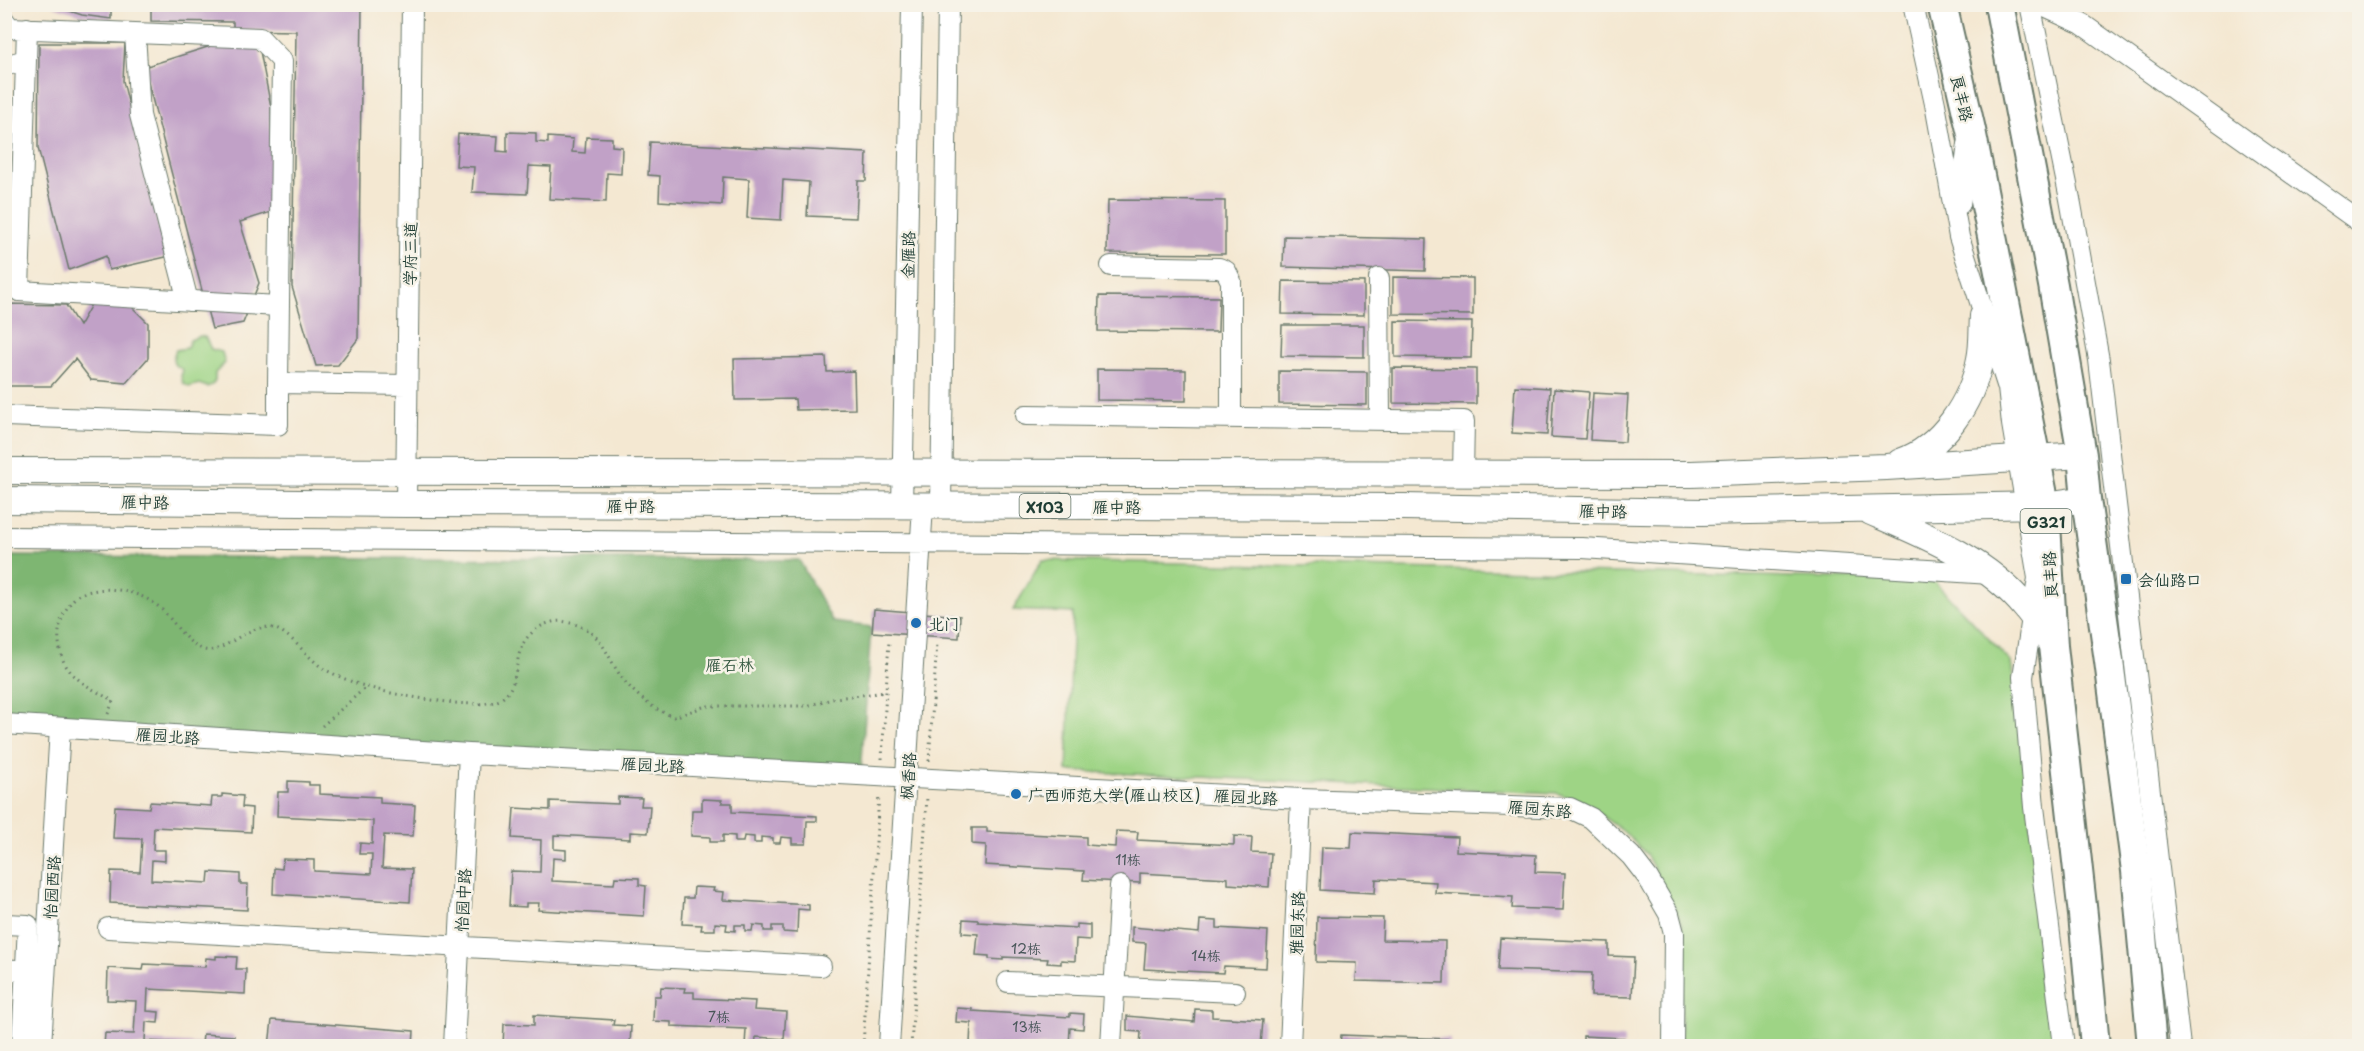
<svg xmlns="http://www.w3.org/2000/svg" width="2364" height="1051" font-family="'Playpen Sans','LXGW WenKai TC',sans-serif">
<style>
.green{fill:#9ed485;stroke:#5e885c;stroke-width:1.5}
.forest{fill:#7eb672;stroke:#4e7a53;stroke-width:1.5}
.building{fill:#c1a1c7}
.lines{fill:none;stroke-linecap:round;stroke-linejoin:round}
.minor-casing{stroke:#6a796b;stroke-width:22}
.major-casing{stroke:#6a796b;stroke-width:28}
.highway-casing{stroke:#6a796b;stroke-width:32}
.path{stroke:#6a796b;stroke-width:3;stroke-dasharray:1.5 4.5;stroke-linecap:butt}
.minor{stroke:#fff;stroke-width:20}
.major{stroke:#fff;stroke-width:26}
.highway{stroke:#fff;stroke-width:28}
.poi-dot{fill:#1f6fb2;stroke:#f7f3e8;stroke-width:2}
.labels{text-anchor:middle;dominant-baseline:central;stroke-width:5;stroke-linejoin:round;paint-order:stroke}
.number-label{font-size:14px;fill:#485659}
.shield{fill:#f7f3e8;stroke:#60746a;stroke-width:1.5}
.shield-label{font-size:15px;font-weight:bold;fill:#1f3d34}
.street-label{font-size:16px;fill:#1f3d34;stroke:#f7f3e8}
.poi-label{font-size:16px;fill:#1f3d34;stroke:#f7f3e8;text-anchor:start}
.park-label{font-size:16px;fill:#385b44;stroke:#f7f3e8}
</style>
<rect width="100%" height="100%" fill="#f7f3e8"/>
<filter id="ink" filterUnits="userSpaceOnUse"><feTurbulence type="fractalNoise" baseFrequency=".0167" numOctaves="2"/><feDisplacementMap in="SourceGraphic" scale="12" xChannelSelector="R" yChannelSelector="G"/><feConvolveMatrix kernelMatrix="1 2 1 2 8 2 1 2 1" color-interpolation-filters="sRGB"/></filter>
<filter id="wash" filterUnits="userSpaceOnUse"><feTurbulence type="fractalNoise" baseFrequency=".008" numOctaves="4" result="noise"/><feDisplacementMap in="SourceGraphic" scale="24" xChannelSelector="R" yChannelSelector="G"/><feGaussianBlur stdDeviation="1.35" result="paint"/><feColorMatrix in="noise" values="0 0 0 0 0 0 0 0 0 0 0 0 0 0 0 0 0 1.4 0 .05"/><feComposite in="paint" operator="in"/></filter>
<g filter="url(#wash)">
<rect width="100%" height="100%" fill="#f4e8d2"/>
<!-- green -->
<path class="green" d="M200,336L205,337L211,349L222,352L225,363L215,373V381L212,385L207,387L199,384L189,387L183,383L181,376L183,370L174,364L173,358L176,350L187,348L190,340Z
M1042,560L1933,580L2011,662L2044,927L2056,1046H1681L1682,923L1646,854L1624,832L1581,801L1556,793L1067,771L1073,613L1013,610Z"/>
<!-- forest -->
<path class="forest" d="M4,556L799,560L833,622L871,627L861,775L5,724Z"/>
<g id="blocks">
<!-- building -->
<path class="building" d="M111,4V19L82,15L51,5Z
M151,4H362L358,339L338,365L316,366L292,287L296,31L233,30V22L151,21Z
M39,43H125L123,81L166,257L109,270L106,256L69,270L38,148Z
M214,45L259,46L271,107V212L240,222L259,283L243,323L212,329L144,67Z
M4,87L8,88L6,132H4Z
M507,132L536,133V142L548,143V137L573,139L572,152L585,153L586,137L612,138V146L622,147L621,174L607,173L606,202L549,199L551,167L529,166L527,194L472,192L474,167L456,166L458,134L498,136L497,151L507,152Z
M650,142L867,153L866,181H858L856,218L807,216L809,182L783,180L781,220L747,218L749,179L723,177L722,205L659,201L660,176L648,175Z
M1108,200L1225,201V254L1107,253Z
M1284,236L1426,239L1425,271L1283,267Z
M1393,277L1473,278V315L1393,314Z
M1283,281L1364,282V315L1282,314Z
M1099,296L1219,297L1218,332L1098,331Z
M92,303H128L148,323V358L126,383L91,380L75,359L51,386H4V304L66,305L79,326Z
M1395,321L1472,322L1471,358L1395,357Z
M1282,325H1364V357L1281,356Z
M826,357L827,372L854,371L855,409L796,410L795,399L735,400L734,359Z
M1393,368L1476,369V404L1393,403Z
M1097,369L1186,370V401L1097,400Z
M1279,371L1367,372V405L1279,404Z
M1515,386L1550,388L1547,435L1512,433Z
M1554,389L1589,392L1585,439L1551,437Z
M1593,393L1628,395L1625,442L1590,440Z
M874,609L960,616L959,638L872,632Z
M288,781L309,782V785H319V794L380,797V803L415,805L413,836L384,835L382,868L412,869L410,902L273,894L274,868L282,869L283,859L314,860V871L371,874L372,854H359L360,843L372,844L373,821L277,816L278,792H288Z
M222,794L243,796L242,807L252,808L251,832L154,827L153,850H165V861L152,860L151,880L208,883L209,872L240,874V884H248L247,910L110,903L111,871L140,872L142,839L113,838L115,806L149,808L150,802L211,806L212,797H222Z
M618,797L642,798L641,806H650L648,833L630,832V839L554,835V849L566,850V859L553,858L552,881L614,884L615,877L639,878V885L646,886L644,916L538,910L539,903H526V907L509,906L511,871L540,872L541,840L512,838L514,808L550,810V801L618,804Z
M702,799L722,800V803H732V812L817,816V821H807L806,844H792V838L781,837L780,843H773V838L761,837V843H754V837L744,836L743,842H735V836L723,835V842H710V837L691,836L692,810H702Z
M972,828H987V832L1086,837V845L1115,847L1116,831L1138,832L1137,840L1234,845V836L1252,837L1251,852L1271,853L1269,887L1228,884V878L1140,873V883L1083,880L1084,871L985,865L986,845L972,844Z
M1352,832L1457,837L1456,851L1536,855L1535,872L1565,873L1563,910L1512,908L1513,897L1435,893L1436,882L1376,879L1375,893L1320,890L1322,847L1351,848Z
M694,887L714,888L713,891L724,892L723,900L809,905V910L798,909L797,933L783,932V926H772V931H764V926L753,925L752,931H745V925H735V931L726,930L727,924L715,923V930H701L702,925L682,924L684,898H693Z
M1317,917L1383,918L1382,940L1445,941L1444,983L1356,981L1357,963L1316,962Z
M963,919L978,920V922L1077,928V924L1090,925V940L1076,939L1075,961L1061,960V964L1047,963L1048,959L1003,957V960L989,959V956L976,955L978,934L962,933Z
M1200,920L1217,921V928L1268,931L1266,968L1224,966L1223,973L1144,969L1146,943L1132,942V927L1199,933Z
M1500,938L1609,942V956L1634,957L1632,997L1591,996L1592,973L1498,970Z
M216,956L237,957L236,969H246L245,994L148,989L147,1011L159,1012L158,1023L146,1022L145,1041L202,1044L203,1034L234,1036L233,1046H104L105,1033L134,1034L136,1001L107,1000L108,968L143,970L144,964L205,967L206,958L216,959Z
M661,987L685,988L684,992H694V998L755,1001L754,1010L786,1012L784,1039L756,1037L755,1046H745L746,1029L671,1026V1022L653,1021L654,996H660Z
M4,1004L9,1005L8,1026H4Z
M957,1008L972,1009V1011L1070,1017V1013L1084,1014L1083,1029L1070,1028L1069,1046H983L970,1044L971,1023L956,1022Z
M1195,1009L1212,1010V1017L1263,1020L1261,1046H1140L1141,1032L1127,1031V1016L1194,1022Z
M534,1015L614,1020L613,1025L631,1026L630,1046H503L504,1024L534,1025Z
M272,1020L414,1031L413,1046H269Z
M1341,1035L1450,1039V1046H1340Z
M1583,1036L1624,1038V1046H1583Z"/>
</g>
</g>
<g filter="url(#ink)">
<use href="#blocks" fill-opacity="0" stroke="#6a796b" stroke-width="1.5"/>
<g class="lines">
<!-- minor casing -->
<g class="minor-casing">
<path id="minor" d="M1913,4L1935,104L1959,237L2008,388L2012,424L2038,578L2023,677L2034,807L2064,1046
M2030,4L2070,199L2099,360L2180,1046
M2038,4L2082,24L2360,222
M4,20L10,28L260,38L282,61L278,383L407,385
M27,28L19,291L279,306
M135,33L140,115L188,301
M4,66L26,60
M1960,204L1968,144
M1111,266L1219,268L1226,271L1231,281V418
M1379,278L1380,420
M1026,415L1464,421L1463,474
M4,416L278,425V383
M406,504L412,4
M902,506L912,4
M941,506L948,4
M4,537L1582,548L1991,574
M4,724L469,754L1301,799L1570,808L1591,818L1631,856L1648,878L1669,914L1674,933L1673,1046
M4,924L28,925L22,1046
M108,928L821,966
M4,969L38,972
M1008,982L1235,992
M41,1046L60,728
M454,1046L469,754
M889,1046L923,506
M1111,1046L1120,886
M1290,1046L1301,799"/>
</g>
<!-- major casing -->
<g class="major-casing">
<path id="major" d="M1900,462C1942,448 1972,402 1980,359C1983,345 1982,330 1983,316
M4,471L1691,474L1886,467L2082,455
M4,500L406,504L1404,507L1702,512L2045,505L2086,499
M1871,512C1927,536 1987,560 2026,608C2036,620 2044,633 2053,646"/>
</g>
<!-- highway casing -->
<g class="highway-casing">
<path id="highway" d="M1942,4L1971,130L2045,505L2053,646L2083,915L2095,1046
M1999,4L2053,285L2082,455L2086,499L2109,661L2136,871L2152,1046"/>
</g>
<!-- path -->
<path class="path" d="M108,714L113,701C93,689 67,678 61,654C56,634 59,616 73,600C80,592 87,592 97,590C118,587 145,594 160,608C175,621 183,641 202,649C223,658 245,622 273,628C292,633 309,661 326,670C363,690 406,697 447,702C459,704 491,706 501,699C519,686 514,663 522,646C529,630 550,618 566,622C607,630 605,660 627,684C642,701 654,709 674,717L706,706H806L836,698L886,692
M322,726L365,688
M882,759L889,641
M929,761L937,643
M863,1046L879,795
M911,1046L927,797"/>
<!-- minor -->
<use href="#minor" class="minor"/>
<!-- major -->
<use href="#major" class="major"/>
<!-- highway -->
<use href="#highway" class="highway"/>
</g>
</g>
<!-- markers -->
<g class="poi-dot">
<rect x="2120" y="573" width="12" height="12" rx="3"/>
<circle cx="916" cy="623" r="6"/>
<circle cx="1016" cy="794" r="6"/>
</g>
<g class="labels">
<!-- number labels -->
<g class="number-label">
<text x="1128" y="859">11栋</text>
<text x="1026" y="948">12栋</text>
<text x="1206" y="955">14栋</text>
<text x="719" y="1016">7栋</text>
<text x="1027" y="1026">13栋</text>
</g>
<!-- shield labels -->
<g class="shield">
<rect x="1019.5" y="494" width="51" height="24" rx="4.5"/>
<rect x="2020.5" y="509" width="51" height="24" rx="4.5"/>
</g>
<g class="shield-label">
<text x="1045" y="506">X103</text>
<text x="2046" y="521">G321</text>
</g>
<!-- street labels -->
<g class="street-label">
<text transform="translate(1963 98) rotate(77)">良丰路</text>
<text transform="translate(409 254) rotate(-89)">学府三道</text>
<text transform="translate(907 255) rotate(-89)">金雁路</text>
<text transform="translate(145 501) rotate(1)">雁中路</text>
<text x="631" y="505">雁中路</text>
<text x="1117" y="506">雁中路</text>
<text transform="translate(1603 510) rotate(1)">雁中路</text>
<text transform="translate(2049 575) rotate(-93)">良丰路</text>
<text transform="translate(168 735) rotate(4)">雁园北路</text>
<text transform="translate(653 764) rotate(3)">雁园北路</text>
<text transform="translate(907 776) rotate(-86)">枫香路</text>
<text transform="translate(1246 796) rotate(3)">雁园北路</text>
<text transform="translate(1540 808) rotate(5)">雁园东路</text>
<text transform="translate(51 887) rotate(-86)">怡园西路</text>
<text transform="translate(462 900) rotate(-87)">怡园中路</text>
<text transform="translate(1296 923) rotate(-88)">雅园东路</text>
</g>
<!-- poi labels -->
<g class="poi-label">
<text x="2138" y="579">会仙路口</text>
<text x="928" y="623">北门</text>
<text x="1028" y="794">广西师范大学(雁山校区)</text>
</g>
<!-- park labels -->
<g class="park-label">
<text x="730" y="664">雁石林</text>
</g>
</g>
<!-- margin -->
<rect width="2364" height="1051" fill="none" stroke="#f7f3e8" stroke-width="24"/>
</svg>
